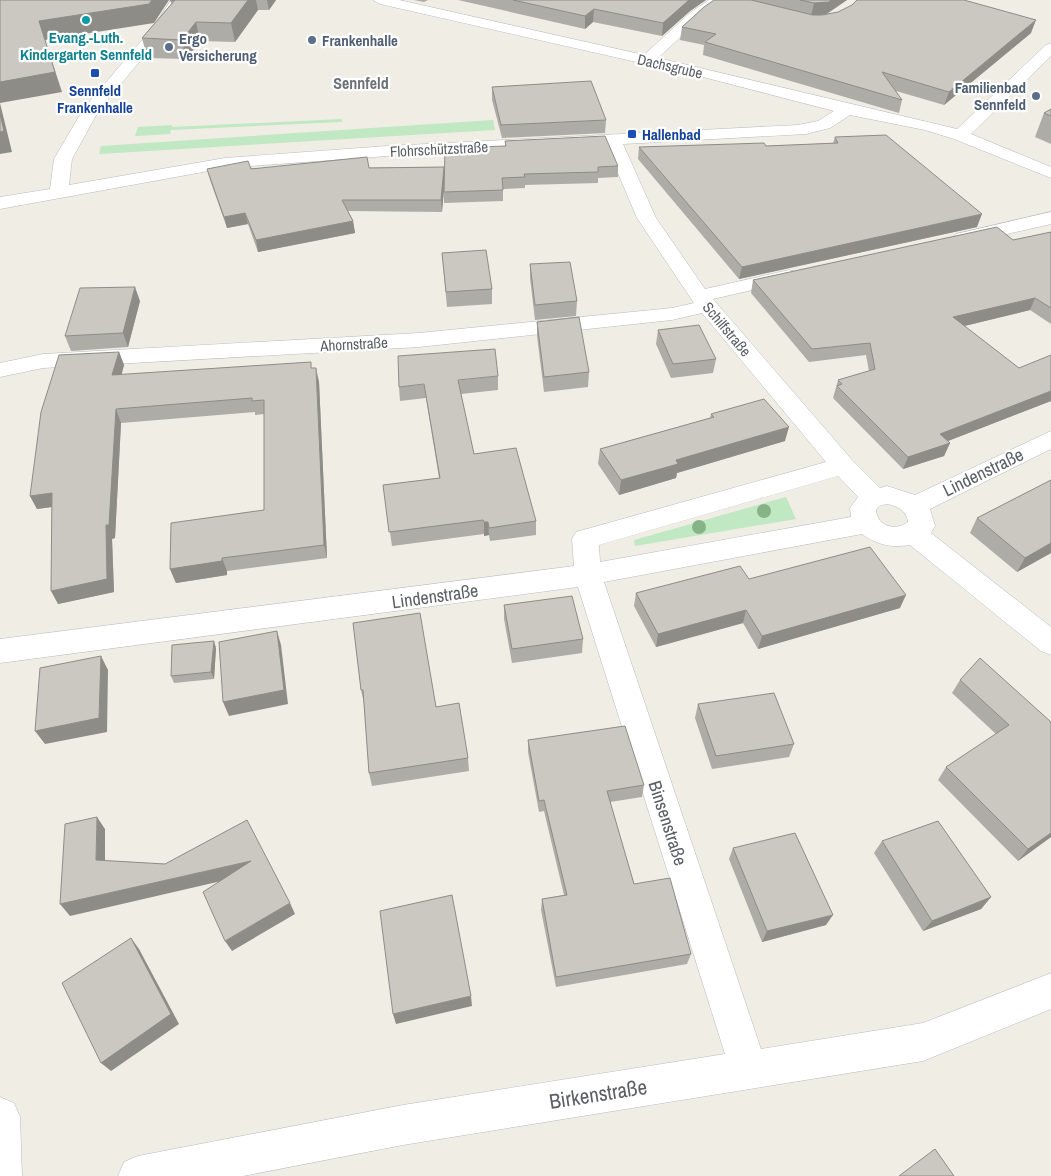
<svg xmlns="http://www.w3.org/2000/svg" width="1051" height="1176" font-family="'Archivo Narrow',sans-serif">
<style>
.green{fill:#c0e8c2}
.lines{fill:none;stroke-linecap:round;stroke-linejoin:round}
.minor-casing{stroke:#b7babf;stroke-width:1}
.minor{fill:#fff;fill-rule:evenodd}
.tree{fill:#87b487}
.wall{fill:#aeaca6}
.shaded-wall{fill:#8d8c87}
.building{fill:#cac8c1;stroke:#8d8c87}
.culture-dot{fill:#0f9aa8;stroke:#fff;stroke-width:2}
.service-dot{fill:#5c6f8a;stroke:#fff;stroke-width:2}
.transit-dot{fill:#1a4fb4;stroke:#fff;stroke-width:2}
.labels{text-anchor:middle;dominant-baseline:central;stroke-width:4.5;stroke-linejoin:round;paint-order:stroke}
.far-culture-label{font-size:15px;font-weight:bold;fill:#0d838f;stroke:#fff}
.far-service-label{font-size:15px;font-weight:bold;fill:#4e5e75;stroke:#fff;text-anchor:start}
.far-street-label{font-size:15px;fill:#5c6065;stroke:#fff}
.far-transit-label{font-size:15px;font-weight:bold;fill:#164399;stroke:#fff}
.far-quarter-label{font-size:16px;font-weight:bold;fill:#6d7277;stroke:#fff}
.street-label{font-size:18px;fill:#5c6065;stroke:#fff}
.near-street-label{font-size:21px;fill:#5c6065;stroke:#fff}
</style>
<rect width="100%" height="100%" fill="#efede4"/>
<!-- green -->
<path class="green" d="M342,119V122L171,130L170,134L135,136L138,127L172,125V127Z
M493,120L495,130L99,154L101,146Z
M786,497L796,519L635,546L634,540Z"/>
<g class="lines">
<!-- minor casing -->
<g class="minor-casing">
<path id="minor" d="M171,0H185L166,30L99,110L72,159L69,185L225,158L387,146L798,125L818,121L834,111L703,77L380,4L373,0H399L644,55L691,12L709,0H725L701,18L658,58L957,129L1046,45L1051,43V56L971,134L1051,167V178L954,139L925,130L850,115L830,128L806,134L623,144L656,218L705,289L789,270L796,272L799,276L796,280L713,299L852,460L880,488L887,486L915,495L1051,431V449L930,509L935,526L931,533L1051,627V655L1041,651L910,545C892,548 877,545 862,534L604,582L761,1049L923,1023L1051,973V1009L923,1061L403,1145L243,1176H118L124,1162L138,1156L403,1105L725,1054L578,587L0,663V639L574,566L572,539L576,532L826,462L702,313L672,320L419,347L43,368L0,377V363L43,354L419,333L672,308L694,303L637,218L606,145L387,156L225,168L0,209V197L50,189L54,159L84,108L155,25ZM838,476L858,497L850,508L851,517L600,562L599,545ZM887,504C898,506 907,511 908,522C896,531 877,527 876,510L879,506Z
M1051,212V224L963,244L956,242L953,238L956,234Z
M0,1097L14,1103L20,1117L22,1176H0Z"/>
</g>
<!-- minor -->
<use href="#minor" class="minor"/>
</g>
<!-- trees -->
<g class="tree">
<circle cx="764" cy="511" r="7"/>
<circle cx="699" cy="527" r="7"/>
</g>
<!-- wall -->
<path class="wall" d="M171,0H276L269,10H258L235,42L200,41L186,59L147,58L142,38L171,4Z
M414,0H428L424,2Z
M458,0H706L690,11L662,36L593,22L585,29Z
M714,0H847L827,14L1031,33L944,105L896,91L902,100L899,113L703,55L704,45L680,40L682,27Z
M492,87L606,120L605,133L502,138L492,100Z
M1051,109V144L1035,137L1044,113Z
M835,137L977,227L739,279L638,159L639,147L766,146L833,143Z
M505,141L618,166V177L598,178V183L525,185V188L503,189V201L444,203V187L442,212L348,211L353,221L355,233L258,252L248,224L227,228L210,180L207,169L444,167L505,146Z
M1051,232V324L1030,310L964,326L1051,401L948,441L950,443L944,456L903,469L833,398L838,380L869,371L866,355L809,362L751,293L753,280L1013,240Z
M442,253L492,289V304L447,307Z
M530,264L577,301L576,316L535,320L530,278Z
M140,301L128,347L71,351L65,336Z
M537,322L589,372L588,387L544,392L537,336Z
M658,330L716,359L713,373L671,378L656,344Z
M119,352L124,365L121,375L312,368L319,382L327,558L227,571V575L176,583L170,569L264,510V414L255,415V412L121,423L115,538L112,539L114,592L58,604L52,507L37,509L30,496Z
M498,376V390L461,394L474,454L536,521V535L490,541L489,535L484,536V534L392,546L383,485L439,478L426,398L400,401L399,387Z
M711,414L785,441L677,473L676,478L619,495L598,464L600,449L710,418Z
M1051,480V553L1017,572L970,533L977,518Z
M749,579L900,608L758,649L743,623L656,647L634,606L636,593Z
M504,605L583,639L582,653L512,663L504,619Z
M353,623L436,707L468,758L469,771L372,786L369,773L364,703L361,690Z
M216,648L214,679L174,683L171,676Z
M960,680L1051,722V837L1018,861L938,780L946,767L996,734L952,693Z
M698,704L794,744L789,757L712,769L695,718Z
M528,740L644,785L642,797L610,802L634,884L691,954L687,964L556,987L541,910L542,899L564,895L544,811L539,812L528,752Z
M882,841L991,897L981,909L923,931L874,853Z
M733,848L826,925L762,942L729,859Z"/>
<!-- shaded-wall -->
<path class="shaded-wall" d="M152,0H169L154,23L45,40L62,92L0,103L12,152L0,154V82L39,21Z
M248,0H256L258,10L235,42L231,23Z
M267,0H276L269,10Z
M689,0H706L690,11L662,36L663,23Z
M831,0H847L826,14L811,16L814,3Z
M594,9L593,22L585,29V16Z
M1036,20L1031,33L944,105L949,92Z
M196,22L200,41L186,59L182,40Z
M444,167L445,179L442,212L441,200Z
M245,213L248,224L227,228L224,217Z
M982,214L977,227L739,279L742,267Z
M353,221L355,233L258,252L256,240Z
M135,287L140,301L128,347L123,333Z
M1035,298L1030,310L948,330L953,317Z
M119,352L124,365L118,389L112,375Z
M316,368L319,382L327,558L324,545Z
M1051,391V401L935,446L940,434Z
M116,409L121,423L115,538L112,539L114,592L58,604L51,591L106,525Z
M789,427L785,441L677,473L676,478L619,495L621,480L676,460Z
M950,443L944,456L903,469L908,457Z
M52,493L59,506L37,509L30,496Z
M484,522H488L489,535L484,536Z
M1051,543V553L1017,572L1025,558Z
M222,558L227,571V575L176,583L170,569Z
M906,595L900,608L758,649L762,636Z
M746,610L743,623L656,647L658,634Z
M277,631L281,645L288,704L229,716L223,702Z
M214,641L216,648L214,679L211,672Z
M101,656L108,670L107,732L45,744L35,731Z
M97,817L105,829V871L96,860Z
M1051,833V837L1018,861L1028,849Z
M251,861L256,873L70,916L60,904Z
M991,897L981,909L923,931L932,921Z
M290,903L295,914L232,951L225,941Z
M833,915L826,925L762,942L767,931Z
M131,938L139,949L179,1024L111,1071L101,1063Z
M471,996L472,1006L396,1024L393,1014Z"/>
<!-- building -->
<path class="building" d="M0,0H152L149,4L39,21L55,72L0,82Z
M171,0H248L231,23L196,22L182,40L142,38L175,0L170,1Z
M513,0H689L663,23L594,9L585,16Z
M714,0H751L813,15H822L838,12L852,5L857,0H964L1036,20L949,92L882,72L902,100L705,42L716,34L682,27L704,7Z
M800,0H831L829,2L814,3Z
M591,81L606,120L501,125L492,87Z
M1051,109V116L1044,113Z
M0,114L4,131L0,132Z
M886,135L982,214L742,267L639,147L764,143L766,146L838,143L835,137Z
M605,136L618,166L598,167V172L524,174L525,177L502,178L503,190L444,192L445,148L506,146L505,141Z
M367,157L369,168L444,167L441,200H342L353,221L256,240L245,213L224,217L207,169L248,161L251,169Z
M997,227L1013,240L1051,232V308L1035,298L953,317L1019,368L1051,355V391L940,434L950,443L908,457L837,386L842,384L838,380L875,369L870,343L812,349L753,280Z
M486,250L492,289L446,292L442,253Z
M570,262L577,301L535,305L530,264Z
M135,287L123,333L65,336L80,288Z
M579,317L589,372L544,377L537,322Z
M699,325L716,359L673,364L658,330Z
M495,349L498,376L458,380L474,454L516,448L536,521L489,528L488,522H484L483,520L389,532L383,485L440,478L424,384L399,387L398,356Z
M119,352L112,375L311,362V368H316L324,545L222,558V561L170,569L171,523L264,510V400L252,401V398L116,409L109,525H106L107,579L51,591L52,493L30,496L41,412L59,355Z
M764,399L789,427L676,460L678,464L621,480L600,449L714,417L711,414Z
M1051,480V543L1025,558L977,518Z
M870,547L906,595L762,636L746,610L658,634L636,593L740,566L749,579Z
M572,596L583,639L512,649L504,605Z
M420,613L436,707L459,703L468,758L369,773L363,690H361L353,623Z
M277,631L284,690L223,702L219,642Z
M214,641L211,672L171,676L172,645Z
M101,656L99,718L35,731L40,668Z
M980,658L1051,722V833L1028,849L946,767L1009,725L960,680Z
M774,693L794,744L716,756L698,704Z
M625,726L644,785L607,791L634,884L670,878L691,954L556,977L542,899L567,895L544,800L539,801L528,740Z
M97,817L96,860L165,864L247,820L290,903L225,941L203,892L251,861L60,904L65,824Z
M938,821L991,897L932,921L882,841Z
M795,833L833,915L767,931L733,848Z
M452,895L471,996L393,1014L380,911Z
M131,938L171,1014L101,1063L62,983Z
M935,1149L954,1176H899Z"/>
<!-- markers -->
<circle class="culture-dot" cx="86" cy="20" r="5"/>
<g class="service-dot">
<circle cx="312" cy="40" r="5"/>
<circle cx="169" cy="47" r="5"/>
<circle cx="1036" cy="96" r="5"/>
</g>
<g class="transit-dot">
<rect x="90" y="68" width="10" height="10" rx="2.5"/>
<rect x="627" y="129" width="10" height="10" rx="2.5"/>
</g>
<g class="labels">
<!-- far-culture labels -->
<g class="far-culture-label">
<text x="86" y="37">Evang.-Luth.<tspan x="86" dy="17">Kindergarten Sennfeld</tspan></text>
</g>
<!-- far-service labels -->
<g class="far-service-label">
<text x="179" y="38">Ergo<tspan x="179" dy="17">Versicherung</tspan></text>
<text x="322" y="40">Frankenhalle</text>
<text x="1026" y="87" text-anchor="end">Familienbad<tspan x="1026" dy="17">Sennfeld</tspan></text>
</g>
<!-- far-street labels -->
<g class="far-street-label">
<text transform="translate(670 66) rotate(13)">Dachsgrube</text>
<text transform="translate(439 149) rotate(-3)">Flohrschützstraße</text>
<text transform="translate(727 329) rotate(50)">Schilfstraße</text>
<text transform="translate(354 344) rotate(-3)">Ahornstraße</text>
</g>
<!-- far-transit labels -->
<g class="far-transit-label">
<text x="95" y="90">Sennfeld<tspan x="95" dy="17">Frankenhalle</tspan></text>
<text x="642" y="134" text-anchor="start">Hallenbad</text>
</g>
<!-- far-quarter labels -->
<g class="far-quarter-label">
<text x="361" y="83">Sennfeld</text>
</g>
<!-- street labels -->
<g class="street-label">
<text transform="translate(983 472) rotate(-26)">Lindenstraße</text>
<text transform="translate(435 596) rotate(-8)">Lindenstraße</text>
<text transform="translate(668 823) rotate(72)">Binsenstraße</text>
</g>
<!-- near-street labels -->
<g class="near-street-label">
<text transform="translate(598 1094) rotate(-9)">Birkenstraße</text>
</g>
</g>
</svg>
